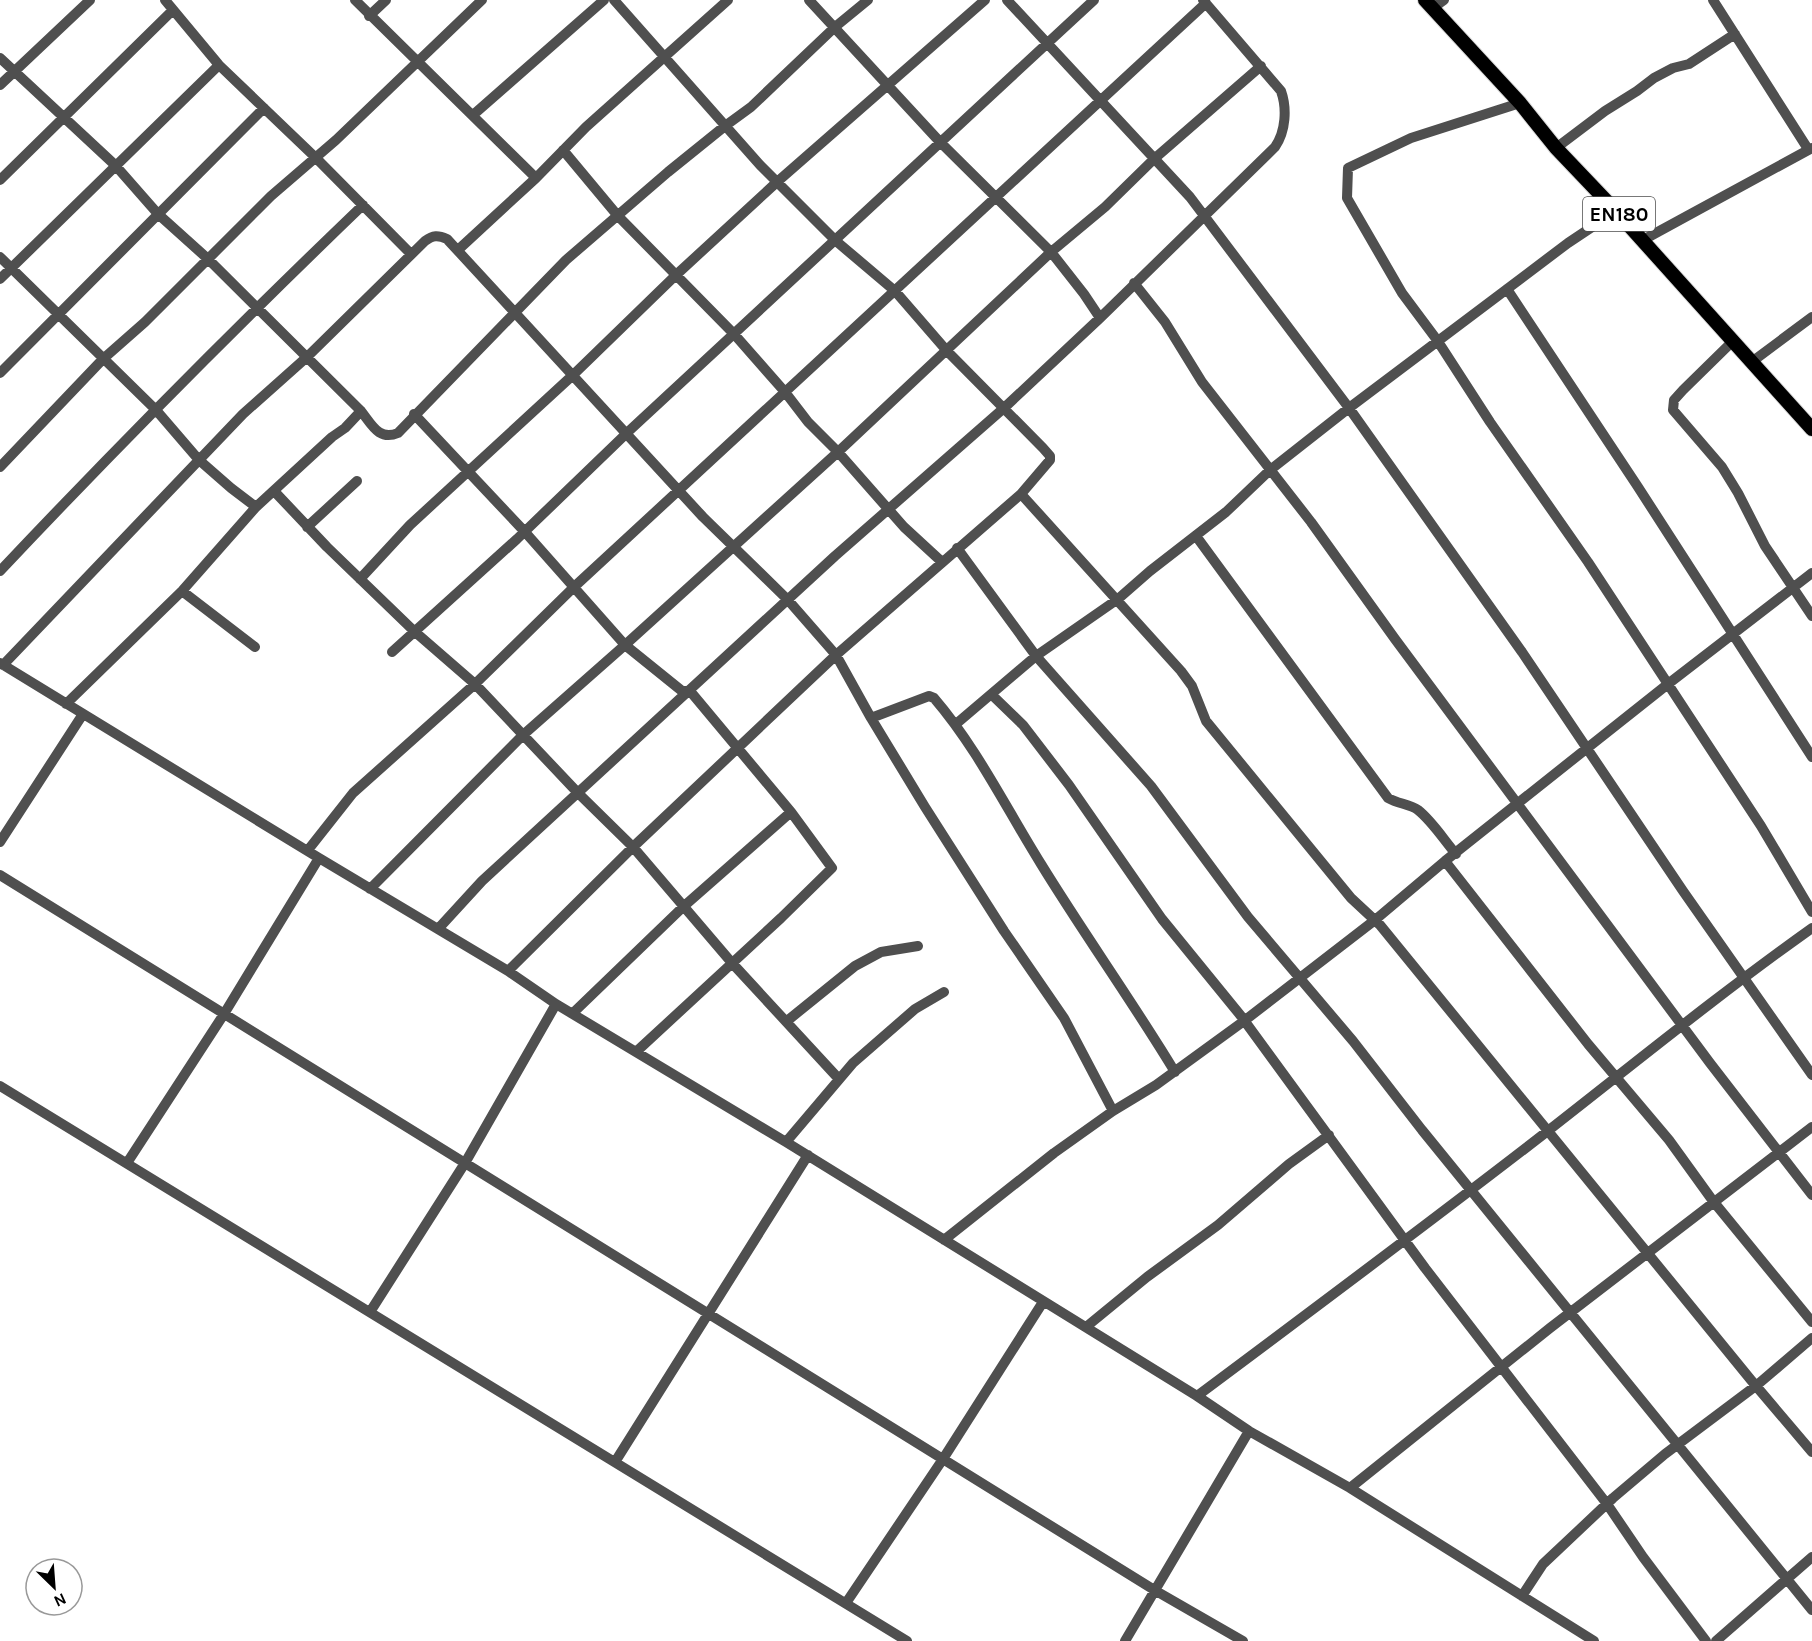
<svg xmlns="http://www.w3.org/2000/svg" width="1812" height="1641" font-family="Karla,sans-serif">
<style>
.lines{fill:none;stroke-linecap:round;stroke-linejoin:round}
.major-casing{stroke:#dbdbdb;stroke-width:16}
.minor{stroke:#4f4f4f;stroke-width:10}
.major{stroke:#000;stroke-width:14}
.labels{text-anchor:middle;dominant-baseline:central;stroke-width:4.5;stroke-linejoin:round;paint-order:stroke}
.shield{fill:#fff;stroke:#4c4c4c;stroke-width:1.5}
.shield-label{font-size:20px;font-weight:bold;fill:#000}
</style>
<rect width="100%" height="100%" fill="#fff"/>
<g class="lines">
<!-- major casing -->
<g class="major-casing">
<path id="major" d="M1425,0L1520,103L1556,148L1616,211L1812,429"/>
</g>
<!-- minor -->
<path class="minor" d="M165,0L219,65L316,158L411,254
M355,0L536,178
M614,0L760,165L836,241L895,291L947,351L1043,448L1050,456V460L1021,494
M809,0L940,142L1051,252L1084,294L1100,318
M1007,0L1190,197L1349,408L1522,652L1683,891L1812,1075
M1713,0L1808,149
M1433,8L1444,0
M369,16L386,0
M0,58L115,165L158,214L208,259L361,411
M0,85L90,0
M1520,103L1411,138L1348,168L1347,198L1402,293L1437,340L1490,422L1588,562L1761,826L1812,912
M473,115L604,0
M1556,148L1605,111L1637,91L1654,78L1673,68L1689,64L1735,34
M563,150L618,216L734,334L785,392L808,422L838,452L904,527L942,562
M0,180L173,10
M1643,240L1812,148
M459,249L536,178L586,127L728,0
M0,257L156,410L199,460L231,488L256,507
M0,279L219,65
M1134,283L1165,322L1202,382L1311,522L1395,639L1710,1063L1812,1195
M1507,289L1638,487L1812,757
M1734,340L1683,390L1674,400L1673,410L1722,467L1738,493L1765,546L1812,616
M1753,361L1812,317
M0,373L264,108
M414,414L525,532L625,645L682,691H690L791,812L832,868L781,918L637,1051
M0,467L103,359L145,322L271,196L336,140L482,0
M274,491L327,547L414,631L475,684L578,793L633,847L732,963L838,1078
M307,527L357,481
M1196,536L1388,798C1398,804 1410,804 1418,810C1432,821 1444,840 1456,854
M957,548L1036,656L1151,786L1248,917L1353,1041L1422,1130L1812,1610
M0,571C118,446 239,324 363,205
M360,579L410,525L573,375L676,275L777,182L985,0
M182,591L255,647
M392,652L517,539L630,430L1094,0
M0,663L319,858L508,971L556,1004L786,1142L1197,1396L1249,1431L1350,1488L1594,1641
M3,665L243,414L307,357L425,241C433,235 438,235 447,239L703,517L788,600L836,655L871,718L925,807L1004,931L1064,1018L1113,1111
M992,695L1023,725L1069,785L1162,919L1241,1016L1425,1268L1607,1504L1643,1557L1706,1641
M66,704L182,591L256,507L332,437L345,428L361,411C372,425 379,441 398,433L566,260L668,172L725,126L751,107L835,27L868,0
M871,718L929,696L934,698C977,748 1006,808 1041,864C1084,934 1132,1001 1175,1072
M956,724L1036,656L1118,599L1150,571L1226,512L1270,470L1349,408L1568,243L1616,211
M0,842L83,714
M308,850L353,793L475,684L574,587L1206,3
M1445,861L1588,1044L1669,1140L1713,1201L1812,1322
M0,875L1156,1591L1243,1641
M370,889L523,735L625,645L838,452L1051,252L1105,207L1154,159L1261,66
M438,929L482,881L835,556L1004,408L1100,318L1275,147C1286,131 1287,108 1281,91L1203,0
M508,971L633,847L836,655L1021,494L1181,671L1192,686L1206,721L1351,898L1380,925L1751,1380L1812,1452
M573,1013L683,907L791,812
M787,1021L855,966L881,952L918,946
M0,1086L907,1641
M786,1142L853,1063L915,1009L944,992
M127,1163L224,1014L319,858
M944,1240L1054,1153L1113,1111L1156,1085L1244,1021L1375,920L1445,861L1668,684L1812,573
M370,1312L465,1163L556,1004
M1086,1327L1147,1277L1218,1225L1289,1164L1329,1135
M1197,1396C1315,1308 1433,1220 1549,1130C1636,1062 1722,992 1812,928
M615,1462L808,1155
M1350,1488L1550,1328L1812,1127
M1522,1596L1543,1564L1613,1498L1665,1454L1757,1385L1812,1338
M846,1603L943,1459L1043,1302
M1125,1641L1249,1431
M1716,1641L1812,1557"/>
<!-- major -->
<use href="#major" class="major"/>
</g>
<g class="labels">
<!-- shield labels -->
<rect class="shield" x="1583" y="197" width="72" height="34" rx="4.5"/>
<g class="shield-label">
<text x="1619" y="214">EN180</text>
</g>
</g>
<!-- north arrow -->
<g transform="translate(54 1587) rotate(155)"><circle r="28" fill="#ffffff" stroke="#999999" stroke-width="1.5"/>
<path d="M0-4.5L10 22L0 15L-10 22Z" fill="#000000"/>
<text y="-9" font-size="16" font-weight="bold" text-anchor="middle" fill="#000000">N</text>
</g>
</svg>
